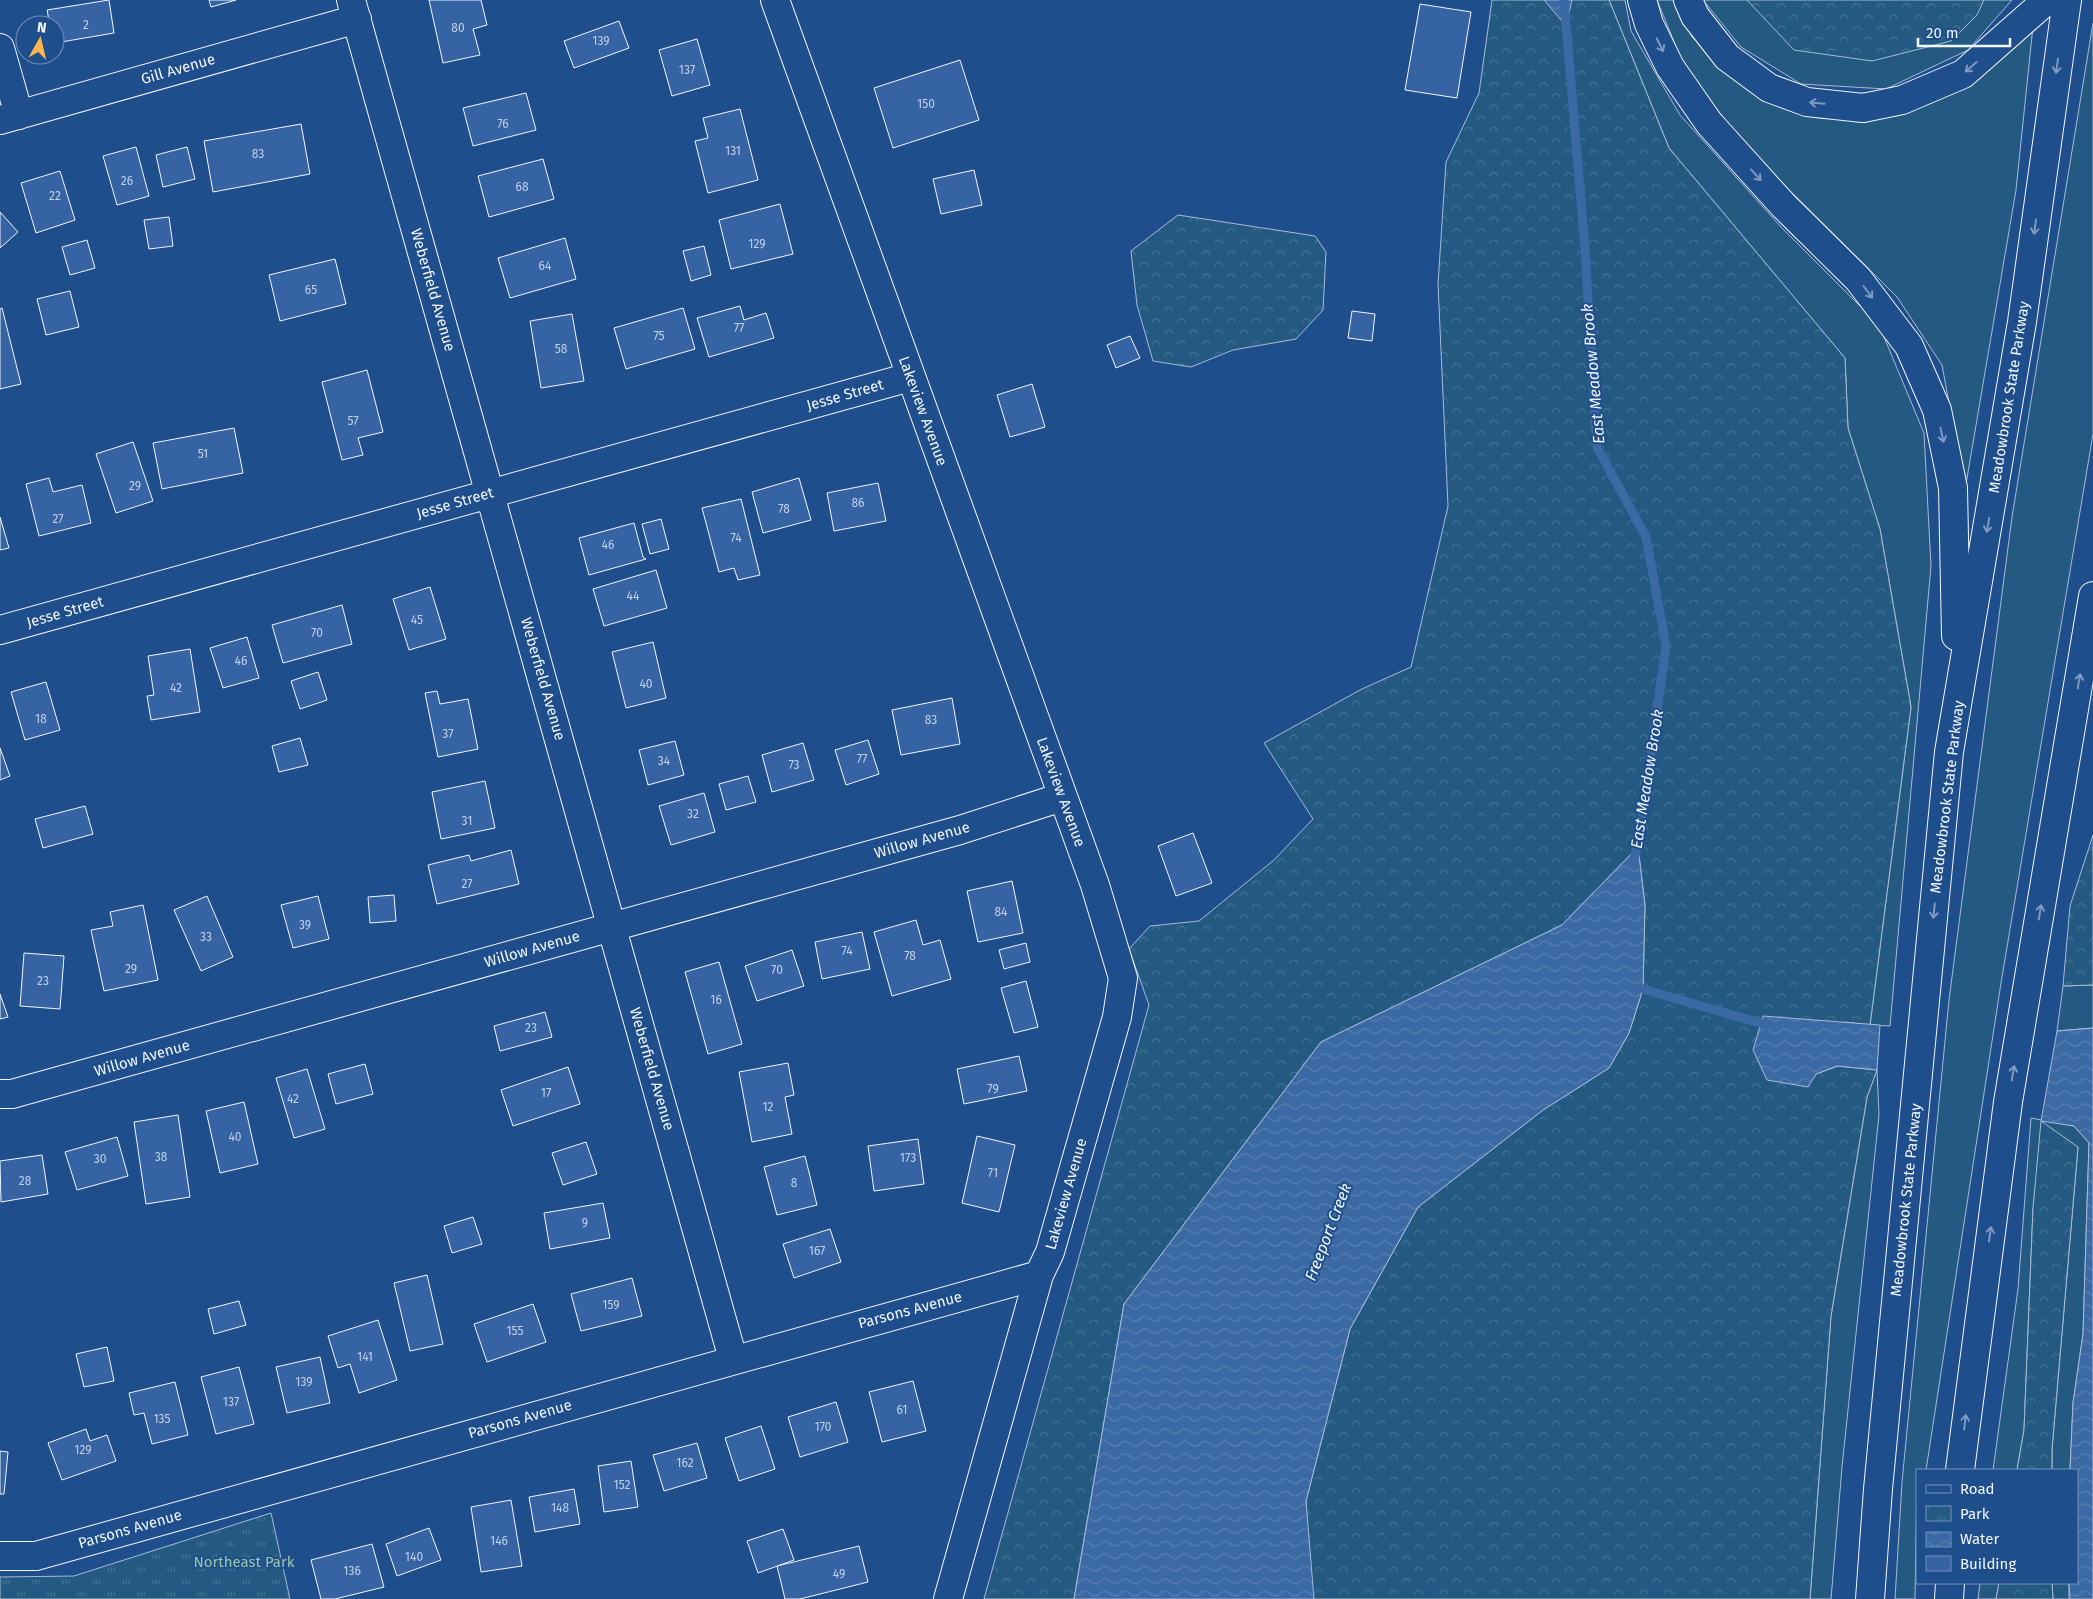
<svg xmlns="http://www.w3.org/2000/svg" width="2093" height="1599" font-family="'Fira Sans',sans-serif">
<style>
.green{fill:#245a82;stroke:#a8bbd7}
.forest{fill:url(#forest-crowns);stroke:#a8bbd7}
.park{fill:url(#park-tufts);stroke:#a8bbd7}
.water{fill:url(#water-waves);stroke:#a8bbd7}
.lines{fill:none;stroke-linecap:round;stroke-linejoin:round}
.stream{stroke:#3b69a3;stroke-width:9}
.building{fill:#3563a3;stroke:#f2f6ff}
.street-casing{stroke:#f2f6ff;stroke-width:30}
.highway-casing{stroke:#f2f6ff;stroke-width:30}
.street{stroke:#1f4e8c;stroke-width:28}
.highway{stroke:#1f4e8c;stroke-width:28}
.oneway{stroke:#7e9ac0}
.labels{text-anchor:middle;dominant-baseline:central;stroke-width:4;stroke-linejoin:round;paint-order:stroke}
.number-label{font-size:12px;fill:#c3d1e8}
.street-label{font-size:15px;fill:#f2f6ff;stroke:#1f4e8c}
.park-label{font-size:15px;fill:#97c8a6;stroke:#1f4e8c}
.water-label{font-size:16px;font-style:italic;fill:#f2f6ff;stroke:#1f4e8c}
</style>
<defs>
<pattern id="forest-crowns" width="20" height="18" patternUnits="userSpaceOnUse" patternTransform="scale(1.25)"><rect width="20" height="18" fill="#245a82"/><path d="M2 6a3 3 0 1 1 6 0M12 15a3 3 0 1 1 6 0" fill="none" stroke="#447295"/></pattern>
<pattern id="park-tufts" width="24" height="20" patternUnits="userSpaceOnUse" patternTransform="scale(1.25)"><rect width="24" height="20" fill="#245a82"/><path d="M3 7l-1-3M5 7V3M7 7l1-3M15 17l-1-3M17 17v-4M19 17l1-3" fill="none" stroke="#447295"/></pattern>
<pattern id="water-waves" width="16" height="10" patternUnits="userSpaceOnUse" patternTransform="scale(1.25)"><rect width="16" height="10" fill="#3b69a3"/><path d="M0 5q4-4 8 0t8 0" fill="none" stroke="#587fb1"/></pattern>
</defs>
<rect width="100%" height="100%" fill="#1f4e8c"/>
<!-- green -->
<path class="green" d="M1609,0H1625L1631,31L1680,115L1781,227L1879,325L1924,433L1931,566L1890,1026L1870,1025L1911,707L1880,529L1848,428L1845,358L1669,148Z
M1657,0H1675L1692,37L1741,85L1818,118L1896,116L1953,93L2033,26L2016,190L1965,490L1942,365L1897,297L1752,153L1686,71Z
M1703,0H2012L1968,50L1886,89L1801,84L1741,47Z
M2093,23V434L2001,983L1926,1470H1917L1915,1599H1895L1902,1482L1949,1000L2012,517Z
M2093,985V1028L2057,1031L2063,986Z
M1877,1070L1879,1115L1842,1467L1831,1599H1810L1831,1316L1867,1097Z
M2031,1118L2074,1126L2089,1143L2083,1334L2073,1403L2070,1470H2052V1449L2078,1147L2033,1208L2024,1430L2017,1470H1993L2018,1289Z
M1980,1583H1999L1996,1599H1978Z
M2052,1583H2069V1599H2053Z"/>
<!-- forest -->
<path class="forest" d="M1492,0H1609L1669,148L1845,358L1848,428L1880,529L1911,707L1870,1025L1844,1022L1816,1074L1838,1066L1877,1070L1867,1097L1831,1316L1810,1599H1311L1306,1501L1350,1329L1418,1207L1543,1110L1609,1068L1629,1033L1643,989L1645,905L1638,847L1562,925L1321,1042L1124,1304L1074,1599H984L1149,1005L1129,949L1150,926L1199,921L1274,860L1313,819L1264,743L1362,689L1411,667L1448,506L1438,284L1446,162L1479,93Z
M1747,0H1984L1977,15L1951,41L1872,61L1794,50Z
M1178,215L1315,236L1326,252L1323,310L1296,339L1233,350L1191,367L1153,361L1137,305L1131,251Z
M2093,835V985L2063,986L2070,906Z
M2041,1121L2078,1147L2052,1449V1470H2017L2024,1430L2033,1208Z
M1999,1583H2052L2053,1599H1996Z"/>
<!-- park -->
<path class="park" d="M271,1513L290,1599H0V1577L74,1576Z"/>
<!-- water -->
<path class="water" d="M1544,0H1572L1566,26Z
M1638,847L1645,905L1643,989L1629,1033L1609,1068L1543,1110L1418,1207L1350,1329L1306,1501L1314,1599H1074L1124,1304L1321,1042L1562,925Z
M1763,1016L1880,1025L1877,1070L1837,1066L1816,1074L1808,1087L1767,1080L1753,1050Z
M2093,1028V1599H2070L2069,1583H2077V1470H2070L2073,1403L2083,1334L2089,1143L2074,1126L2041,1121L2057,1031Z"/>
<g class="lines">
<!-- stream -->
<path class="stream" d="M1564,0L1585,249L1597,447L1646,537L1666,646L1638,847L1634,858
M1643,989L1770,1026"/>
</g>
<!-- building -->
<path class="building" d="M109,0L114,33L55,43V25H50L47,10Z
M209,0H236L211,7Z
M429,0H481L487,25L473,29L480,55L443,63Z
M1420,4L1471,12L1457,98L1405,90Z
M619,21L629,48L574,68L564,41Z
M697,39L710,85L672,96L659,50Z
M960,60L979,120L893,148L874,88Z
M526,93L536,130L473,146L463,108Z
M740,109L758,180L708,193L695,141L708,138L703,118Z
M301,124L310,174L213,192L204,141Z
M136,147L149,196L117,205L103,156Z
M187,147L195,179L163,187L156,155Z
M543,159L554,199L489,217L478,176Z
M974,170L982,205L941,214L933,179Z
M60,171L75,220L36,233L21,183Z
M780,204L793,254L731,269L719,220Z
M0,212L18,232L0,248Z
M169,217L173,246L149,249L144,220Z
M565,238L576,279L510,298L498,258Z
M87,240L95,268L70,275L62,247Z
M704,246L711,275L691,281L683,251Z
M335,259L346,304L280,321L269,275Z
M70,291L79,327L46,335L37,299Z
M740,306L744,320L766,313L774,338L709,357L697,318Z
M2,308L21,384L0,389V309Z
M683,308L695,349L626,369L614,328Z
M1352,311L1375,314L1372,341L1348,338Z
M572,314L584,381L541,388L530,321Z
M1130,336L1140,358L1116,368L1107,345Z
M367,370L383,432L358,438L363,455L342,460L322,382Z
M1032,384L1045,427L1010,437L997,395Z
M234,428L243,473L162,489L153,443Z
M133,442L153,501L116,513L96,454Z
M49,478L53,492L82,485L91,523L39,536L26,484Z
M799,478L811,520L763,533L752,492Z
M878,483L886,521L834,531L827,493Z
M741,499L760,575L738,580L734,568L719,572L702,508Z
M0,517L9,548L0,550Z
M661,519L669,549L650,554L642,524Z
M634,523L643,557L646,559L589,575L579,538Z
M656,570L667,608L604,626L593,589Z
M430,587L446,639L409,650L393,599Z
M342,605L352,644L283,663L272,625Z
M247,637L259,678L223,688L210,648Z
M653,642L666,698L626,708L612,652Z
M190,649L200,712L151,720L147,696L154,695L148,656Z
M318,672L327,700L300,709L291,681Z
M46,682L60,730L25,740L11,692Z
M437,691L440,704L468,699L478,749L438,757L425,693Z
M952,698L960,744L901,755L892,710Z
M300,738L308,765L279,772L272,746Z
M868,740L879,774L846,785L835,750Z
M675,741L684,775L648,785L639,750Z
M803,743L814,780L772,792L762,755Z
M0,748L10,776L0,780Z
M748,776L756,802L726,810L719,784Z
M485,781L495,828L441,839L432,792Z
M704,793L715,832L671,845L659,806Z
M85,806L93,834L43,848L35,819Z
M1193,833L1212,883L1176,896L1158,846Z
M511,850L519,884L437,904L428,865L469,855L471,861Z
M1012,881L1023,933L978,942L967,891Z
M394,895L396,921L370,923L368,897Z
M207,896L233,957L201,971L174,910Z
M318,896L329,939L293,948L281,905Z
M143,905L158,980L104,991L91,930L113,926L110,912Z
M916,920L923,945L940,940L951,979L892,996L874,932Z
M862,932L870,969L822,979L815,942Z
M1026,943L1030,962L1004,969L999,950Z
M792,950L804,986L757,1001L745,966Z
M24,953L64,956L60,1009L20,1006Z
M719,962L742,1044L708,1054L685,972Z
M1026,981L1038,1027L1014,1033L1001,988Z
M0,994L8,1017L0,1019Z
M545,1012L552,1037L500,1051L494,1026Z
M1019,1056L1027,1091L964,1104L957,1069Z
M788,1063L794,1095L785,1097L792,1134L752,1142L739,1072Z
M365,1064L373,1094L336,1104L328,1074Z
M568,1067L580,1104L513,1126L501,1090Z
M307,1069L325,1129L294,1138L276,1078Z
M244,1102L258,1164L220,1173L206,1111Z
M178,1115L190,1197L146,1204L134,1122Z
M977,1136L1015,1145L999,1212L962,1203Z
M117,1137L128,1176L77,1190L65,1152Z
M918,1139L924,1184L874,1191L868,1146Z
M586,1142L597,1174L563,1185L552,1153Z
M42,1155L48,1194L1,1202L0,1161Z
M805,1156L817,1205L777,1215L764,1167Z
M603,1203L610,1238L550,1249L544,1213Z
M473,1217L482,1244L452,1253L444,1226Z
M830,1229L841,1262L794,1278L783,1244Z
M427,1275L443,1344L410,1351L394,1283Z
M632,1278L642,1316L581,1331L571,1294Z
M239,1301L246,1325L214,1334L208,1309Z
M533,1304L546,1342L487,1362L474,1324Z
M378,1320L397,1380L359,1393L350,1364L338,1368L328,1336Z
M107,1347L114,1381L84,1387L76,1354Z
M320,1357L330,1403L287,1413L276,1367Z
M239,1367L254,1424L216,1434L201,1377Z
M913,1381L926,1431L882,1442L869,1392Z
M175,1382L188,1435L152,1444L144,1413L134,1415L129,1393Z
M836,1402L848,1442L800,1457L788,1417Z
M761,1426L775,1469L739,1481L725,1438Z
M86,1429L90,1441L107,1435L116,1461L62,1480L48,1443Z
M697,1443L707,1478L664,1491L653,1455Z
M0,1451L8,1452L4,1494H0Z
M631,1461L638,1507L604,1512L598,1466Z
M574,1489L580,1524L535,1532L529,1497Z
M511,1500L522,1566L481,1572L471,1507Z
M429,1528L441,1560L397,1576L386,1544Z
M783,1529L794,1560L758,1573L747,1541Z
M372,1544L384,1587L335,1599H321L311,1560Z
M859,1546L868,1582L800,1599H785L777,1566Z"/>
<g class="lines">
<!-- street casing -->
<g class="street-casing">
<path id="street" d="M351,0L733,1359
M775,0L1095,885L1123,978L1117,1017L1050,1252L1039,1275L948,1599
M0,48L19,115
M0,120L357,19
M0,630L910,377
M0,1094H12L960,830L1062,797
M0,1556H36L1039,1275"/>
</g>
<!-- highway casing -->
<g class="highway-casing">
<path id="highway" d="M1642,0L1649,24L1670,67L1709,123L1783,205L1858,279L1909,346L1937,410L1953,488L1956,636
M1688,0L1695,16L1727,57L1769,88L1807,102L1863,108L1902,100L1963,74L2047,0
M1960,1470L2008,1102L2093,596
M1870,1599L1878,1489L1949,752L2022,322L2067,0
M1949,1599L1950,1583"/>
</g>
<!-- street -->
<use href="#street" class="street"/>
<!-- highway -->
<use href="#highway" class="highway"/>
</g>
<!-- one-way arrows -->
<defs><path id="oneway-shaft" d="M-6 0H5M1.5-3L5.5 0L1.5 3" fill="none" stroke-width="1.6" stroke-linecap="round" stroke-linejoin="round" transform="scale(1.25)"/></defs>
<g class="oneway">
<use href="#oneway-shaft" transform="translate(1660 45) rotate(64)"/>
<use href="#oneway-shaft" transform="translate(2057 66) rotate(98)"/>
<use href="#oneway-shaft" transform="translate(1971 67) rotate(139)"/>
<use href="#oneway-shaft" transform="translate(1817 103) rotate(-175)"/>
<use href="#oneway-shaft" transform="translate(1756 175) rotate(48)"/>
<use href="#oneway-shaft" transform="translate(2035 227) rotate(98)"/>
<use href="#oneway-shaft" transform="translate(1868 292) rotate(53)"/>
<use href="#oneway-shaft" transform="translate(1942 435) rotate(78)"/>
<use href="#oneway-shaft" transform="translate(1988 525) rotate(100)"/>
<use href="#oneway-shaft" transform="translate(2079 681) rotate(-80)"/>
<use href="#oneway-shaft" transform="translate(1934 911) rotate(96)"/>
<use href="#oneway-shaft" transform="translate(2040 912) rotate(-81)"/>
<use href="#oneway-shaft" transform="translate(2013 1073) rotate(-80)"/>
<use href="#oneway-shaft" transform="translate(1990 1234) rotate(-82)"/>
<use href="#oneway-shaft" transform="translate(1965 1422) rotate(-83)"/>
</g>
<g class="labels">
<!-- number labels -->
<g class="number-label">
<text x="86" y="25">2</text>
<text x="458" y="28">80</text>
<text x="601" y="41">139</text>
<text x="687" y="70">137</text>
<text x="926" y="104">150</text>
<text x="503" y="124">76</text>
<text x="733" y="151">131</text>
<text x="258" y="154">83</text>
<text x="127" y="181">26</text>
<text x="522" y="187">68</text>
<text x="55" y="196">22</text>
<text x="757" y="244">129</text>
<text x="545" y="266">64</text>
<text x="311" y="290">65</text>
<text x="739" y="328">77</text>
<text x="659" y="336">75</text>
<text x="561" y="349">58</text>
<text x="353" y="421">57</text>
<text x="203" y="454">51</text>
<text x="135" y="486">29</text>
<text x="858" y="503">86</text>
<text x="784" y="509">78</text>
<text x="58" y="519">27</text>
<text x="736" y="538">74</text>
<text x="608" y="545">46</text>
<text x="633" y="596">44</text>
<text x="417" y="620">45</text>
<text x="317" y="633">70</text>
<text x="241" y="661">46</text>
<text x="646" y="684">40</text>
<text x="176" y="688">42</text>
<text x="41" y="719">18</text>
<text x="931" y="720">83</text>
<text x="448" y="734">37</text>
<text x="862" y="759">77</text>
<text x="664" y="761">34</text>
<text x="794" y="765">73</text>
<text x="693" y="814">32</text>
<text x="467" y="821">31</text>
<text x="467" y="884">27</text>
<text x="1001" y="912">84</text>
<text x="305" y="925">39</text>
<text x="206" y="937">33</text>
<text x="847" y="951">74</text>
<text x="910" y="956">78</text>
<text x="131" y="969">29</text>
<text x="777" y="970">70</text>
<text x="43" y="981">23</text>
<text x="716" y="1000">16</text>
<text x="531" y="1028">23</text>
<text x="993" y="1089">79</text>
<text x="546" y="1093">17</text>
<text x="293" y="1099">42</text>
<text x="768" y="1107">12</text>
<text x="235" y="1137">40</text>
<text x="161" y="1157">38</text>
<text x="908" y="1158">173</text>
<text x="100" y="1159">30</text>
<text x="993" y="1173">71</text>
<text x="25" y="1181">28</text>
<text x="794" y="1183">8</text>
<text x="585" y="1223">9</text>
<text x="817" y="1251">167</text>
<text x="611" y="1305">159</text>
<text x="515" y="1331">155</text>
<text x="365" y="1357">141</text>
<text x="304" y="1382">139</text>
<text x="231" y="1402">137</text>
<text x="902" y="1410">61</text>
<text x="162" y="1419">135</text>
<text x="823" y="1427">170</text>
<text x="83" y="1450">129</text>
<text x="685" y="1463">162</text>
<text x="622" y="1485">152</text>
<text x="560" y="1508">148</text>
<text x="499" y="1541">146</text>
<text x="414" y="1557">140</text>
<text x="352" y="1571">136</text>
<text x="839" y="1574">49</text>
</g>
<!-- street labels -->
<g class="street-label">
<text transform="translate(178 69) rotate(-16)">Gill Avenue</text>
<text transform="translate(433 290) rotate(74)">Weberfield Avenue</text>
<text transform="translate(845 395) rotate(-16)">Jesse Street</text>
<text transform="translate(2009 397) rotate(-81)">Meadowbrook State Parkway</text>
<text transform="translate(923 411) rotate(70)">Lakeview Avenue</text>
<text transform="translate(455 503) rotate(-16)">Jesse Street</text>
<text transform="translate(65 612) rotate(-16)">Jesse Street</text>
<text transform="translate(543 679) rotate(74)">Weberfield Avenue</text>
<text transform="translate(1061 792) rotate(70)">Lakeview Avenue</text>
<text transform="translate(1947 797) rotate(-83)">Meadowbrook State Parkway</text>
<text transform="translate(922 840) rotate(-16)">Willow Avenue</text>
<text transform="translate(532 949) rotate(-16)">Willow Avenue</text>
<text transform="translate(142 1058) rotate(-16)">Willow Avenue</text>
<text transform="translate(652 1069) rotate(74)">Weberfield Avenue</text>
<text transform="translate(1066 1194) rotate(-74)">Lakeview Avenue</text>
<text transform="translate(1906 1200) rotate(-84)">Meadowbrook State Parkway</text>
<text transform="translate(910 1310) rotate(-15)">Parsons Avenue</text>
<text transform="translate(520 1419) rotate(-16)">Parsons Avenue</text>
<text transform="translate(130 1529) rotate(-16)">Parsons Avenue</text>
</g>
<!-- park labels -->
<g class="park-label">
<text x="244" y="1562">Northeast Park</text>
</g>
<!-- water labels -->
<g class="water-label">
<text transform="translate(1593 374) rotate(-95)">East Meadow Brook</text>
<text transform="translate(1647 779) rotate(-81)">East Meadow Brook</text>
<text transform="translate(1328 1232) rotate(-69)">Freeport Creek</text>
</g>
</g>
<!-- legend -->
<rect x="1916" y="1469" width="162" height="115" fill="#1f4e8c" stroke="#7391ba"/>
<rect x="1926" y="1485" width="25" height="8" fill="#1f4e8c" stroke="#7391ba"/>
<text x="1960" y="1494" font-size="15" fill="#f2f6ff">Road</text>
<rect x="1926" y="1506" width="25" height="15" fill="url(#park-tufts)" stroke="#7391ba"/>
<text x="1960" y="1519" font-size="15" fill="#f2f6ff">Park</text>
<rect x="1926" y="1532" width="25" height="15" fill="url(#water-waves)" stroke="#7391ba"/>
<text x="1960" y="1544" font-size="15" fill="#f2f6ff">Water</text>
<rect x="1926" y="1556" width="25" height="15" fill="#3563a3" stroke="#7391ba"/>
<text x="1960" y="1569" font-size="15" fill="#f2f6ff">Building</text>
<!-- north arrow -->
<g transform="translate(40 40) rotate(8)"><circle r="24" fill="#1f4e8c" stroke="#7391ba"/>
<path d="M0-4L9 19L0 12L-9 19Z" fill="#ffb74d"/>
<text y="-8" font-size="14" font-weight="bold" text-anchor="middle" fill="#f2f6ff">N</text>
</g>
<!-- scale -->
<path d="M1918 38v8h92v-8" fill="none" stroke="#f2f6ff" stroke-width="2.5"/>
<text x="1926" y="38" font-size="15" fill="#f2f6ff" stroke="#1f4e8c" stroke-width="4" paint-order="stroke">20 m</text>
</svg>
